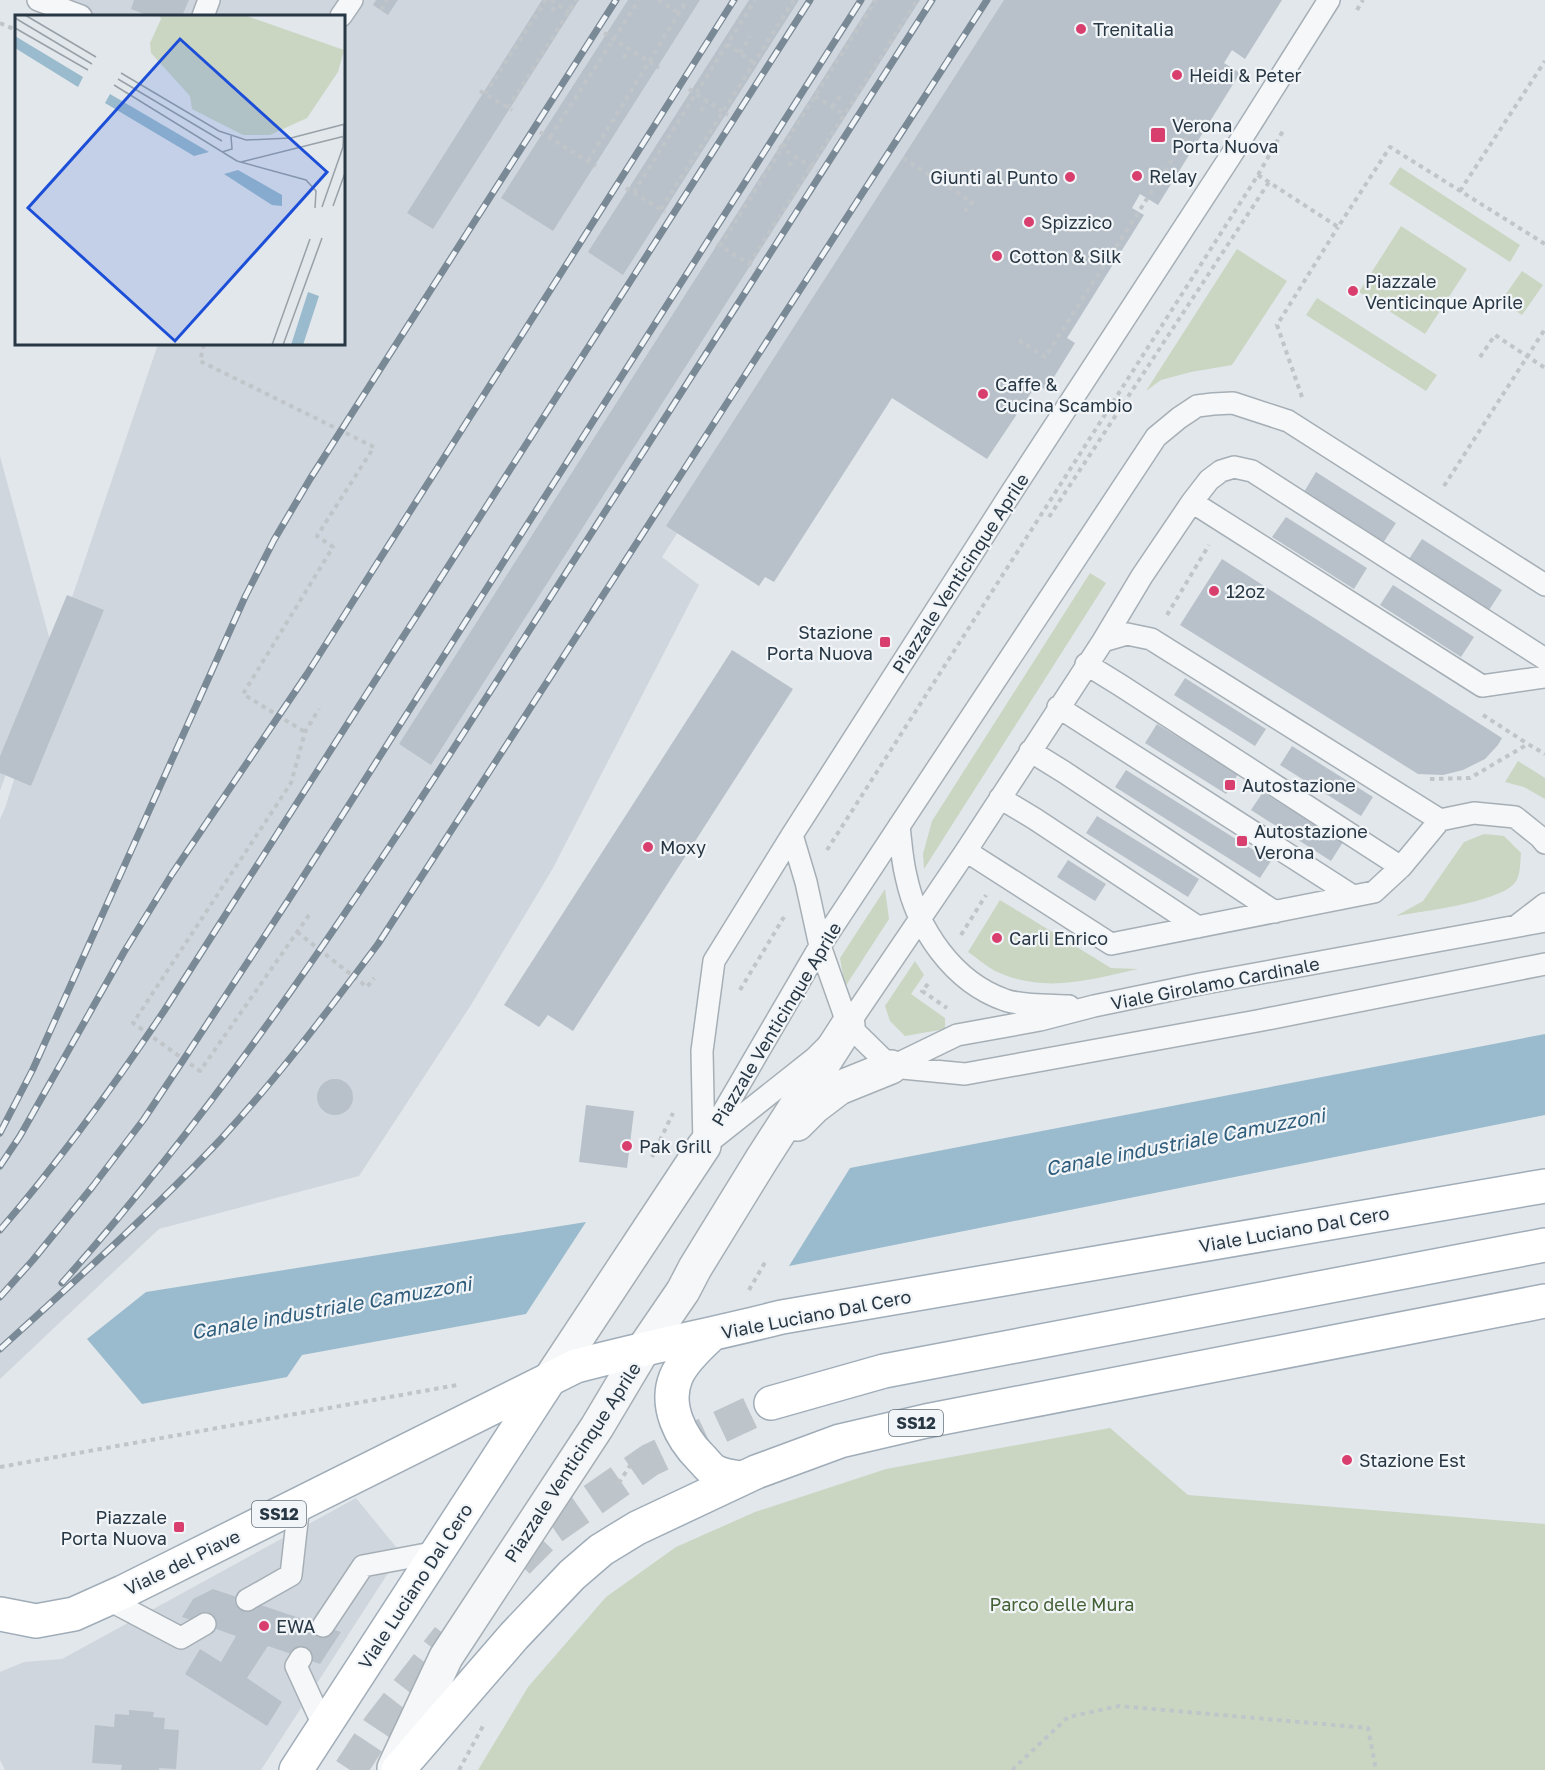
<svg xmlns="http://www.w3.org/2000/svg" width="1545" height="1770" font-family="'Golos Text',sans-serif">
<style>
.built{fill:#d0d6dd}
.green{fill:#cad6c2}
.water{fill:#9abbcd}
.building{fill:#b8c1c9}
.lines{fill:none;stroke-linecap:round;stroke-linejoin:round}
.primary-tunnel{stroke:#bdc4ca;stroke-width:33;stroke-dasharray:33 16;stroke-linecap:butt}
.service-casing{stroke:#a6afb6;stroke-width:24}
.minor-casing{stroke:#a6afb6;stroke-width:36}
.primary-casing{stroke:#a0adb8;stroke-width:36}
.path{stroke:#c0c5ca;stroke-width:4;stroke-dasharray:4.5 4.5;stroke-linecap:butt}
.service{stroke:#f5f7f9;stroke-width:21}
.minor{stroke:#f5f7f9;stroke-width:33}
.primary{stroke:#fff;stroke-width:33}
.rail-casing{stroke:#7a8996;stroke-width:7}
.rail{stroke:#f2f5f8;stroke-width:4.5;stroke-dasharray:14;stroke-linecap:butt}
.poi-dot{fill:#d83f6e;stroke:#f2f5f8;stroke-width:2}
.labels{text-anchor:middle;dominant-baseline:central;stroke-width:4.5;stroke-linejoin:round;paint-order:stroke}
.shield{fill:#f2f5f8;stroke:#65707a;stroke-width:1.5}
.shield-label{font-size:16px;font-weight:bold;fill:#283744}
.poi-label{font-size:18px;fill:#283744;stroke:#f2f5f8;text-anchor:start}
.street-label{font-size:18px;fill:#283744;stroke:#f2f5f8}
.park-label{font-size:18px;fill:#446135;stroke:#f2f5f8}
.water-label{font-size:20px;font-style:italic;fill:#2f5d7c;stroke:#f2f5f8}
.inset-road{fill:none;stroke:#98a1a8;stroke-width:1.5}
.view{fill:#1d4ed8;fill-opacity:0.15;stroke:#1d4ed8;stroke-width:3}
.inset-edge{fill:none;stroke:#283744;stroke-width:3}
</style>
<rect width="100%" height="100%" fill="#e2e7eb"/>
<!-- built -->
<path class="built" d="M49,0H1020L662,557L699,585L553,868L471,1005L359,1176L159,1229L0,1379V819L5,808L64,621L158,344H344V16H84Z
M0,456L51,644L0,791Z
M356,1498L401,1553L261,1770H5L0,1760V1672L24,1662L62,1659Z"/>
<!-- green -->
<path class="green" d="M1400,167L1520,245L1510,262L1389,184Z
M1401,226L1467,269L1425,334L1359,292Z
M1237,249L1287,281L1232,365L1191,372L1161,380L1146,391Z
M1522,271L1543,285L1522,315L1501,301Z
M1317,298L1437,375L1426,391L1306,315Z
M1090,573L1106,583L924,869L923,854L932,821Z
M1518,761L1545,778V799L1524,787L1505,782Z
M1484,834L1504,836L1521,853C1520,863 1521,876 1514,884C1495,903 1424,911 1396,916L1423,901L1464,842Z
M885,889L889,919L845,987L840,958Z
M1000,900L1111,968L1138,969C1089,980 1044,994 995,971C986,966 977,958 968,952Z
M915,961L924,975L911,994L945,1018V1029L905,1036L890,1021L885,1006Z
M1110,1428L1188,1495L1545,1524V1770H478L528,1687L606,1597L676,1547L755,1512L886,1469Z"/>
<!-- water -->
<path class="water" d="M1545,1034V1115L789,1266L850,1168Z
M586,1222L526,1314L302,1355L287,1377L142,1404L87,1339L146,1292Z"/>
<!-- building -->
<path class="building" d="M134,0H189L182,16H149L131,9Z
M376,0H398L388,15L373,5Z
M542,0H579L433,229L407,213Z
M628,0H700L553,231L501,198Z
M749,0H799L623,275L588,252Z
M873,0H920L431,765L399,744Z
M1004,0H1282L1245,59L1232,50L1224,63L1240,73L1158,205L1140,194L1132,208L1144,215L1067,338L1075,343L1046,390L1037,384L987,459L892,398L774,582L765,577L759,586L666,526Z
M1316,472L1396,523L1383,543L1304,492Z
M1286,517L1367,568L1354,589L1272,537Z
M1422,539L1502,590L1489,610L1409,559Z
M1222,559L1502,738L1498,745L1485,759L1463,770L1443,775L1418,774L1180,625Z
M1393,585L1474,637L1461,657L1380,605Z
M67,595L104,610L31,786L0,773V756Z
M732,650L793,689L573,1031L548,1015L539,1027L504,1005Z
M1185,678L1266,729L1255,746L1174,695Z
M1157,724L1238,774L1226,794L1145,743Z
M1292,746L1373,797L1361,816L1280,765Z
M1126,770L1271,861L1260,878L1115,787Z
M1263,792L1343,842L1331,861L1251,810Z
M1097,816L1199,879L1188,897L1086,833Z
M1068,860L1106,884L1095,901L1057,877Z
M317 1097a18 18 0 1 1 36 0a18 18 0 1 1-36 0Z
M586,1105L634,1111L627,1168L579,1162Z
M213,1589L341,1632L320,1664L268,1646L247,1678L282,1702L267,1726L185,1674L200,1649L221,1662L236,1636L182,1617L193,1599Z
M129,1710L154,1712L153,1717L165,1718L164,1729L179,1730L176,1769L159,1768V1770H121L122,1765L92,1763L95,1725L114,1727L115,1714L129,1715Z"/>
<g class="lines">
<!-- primary-tunnel -->
<path class="primary-tunnel" d="M518,1562L551,1529L650,1460L771,1403
M350,1770L379,1726L448,1637"/>
<!-- service casing -->
<g class="service-casing">
<path id="service" d="M38,0L81,16
M203,16L209,0
M341,16L352,0
M1192,502L1482,686L1545,677
M1103,641L1127,634L1151,639L1440,820
M1086,664L1120,685L1401,867
M1058,707L1353,896
M1030,751L1064,772L1275,912
M1000,798L1035,819L1198,927
M899,826C901,843 902,860 906,876C917,929 953,982 1005,1000C1021,1006 1052,1005 1069,1006
M792,835L806,882L820,946L848,1025L891,1067
M966,851L1111,944L1374,892L1401,867L1440,820L1474,813L1515,817L1540,837L1545,843
M1519,924L1545,904
M891,1067L957,1035L1040,1020L1094,1006L1200,984L1545,921
M892,1067L965,1074L1257,1021L1545,964
M714,1138L815,1058L848,1025L966,851L1103,641L1142,576L1192,502L1209,480L1221,471L1234,467L1252,471L1545,659
M704,1145L820,946L1156,437L1179,418L1197,406L1213,404L1233,403L1288,421L1545,585
M704,1146L702,1051L714,961L792,835L1011,493L1230,157L1329,0
M107,1599L181,1638L205,1624
M247,1600L291,1575L299,1504
M323,1626L363,1566L437,1552
M301,1658L296,1666L324,1727"/>
</g>
<!-- minor casing -->
<g class="minor-casing">
<path id="minor" d="M797,1124L814,1107L839,1088L891,1067
M550,1379L704,1146
M394,1768L446,1657L597,1427L644,1348L683,1291L695,1268L762,1159L848,1025"/>
</g>
<!-- primary casing -->
<g class="primary-casing">
<path id="primary" d="M712,1334C700,1345 682,1362 676,1377C664,1406 681,1438 701,1458C705,1462 709,1468 714,1471C722,1476 732,1477 741,1478
M771,1403L884,1371L1545,1245
M0,1614L36,1621L74,1614L123,1592L576,1366C644,1348 714,1334 782,1317L1545,1186
M296,1770L549,1380
M398,1770L514,1636L572,1575L601,1550L637,1528L756,1472L840,1441L926,1421L1545,1301"/>
</g>
<!-- path -->
<path class="path" d="M551,0L573,15
M658,0L679,13
M381,10L387,0
M1357,10L1363,0
M552,11L557,4
M0,23L16,30
M604,33L659,68
M727,44L754,63
M740,53L750,36
M624,58L629,48
M689,89L728,115
M480,91L512,110
M485,94L546,0
M815,96L844,114
M832,107L842,93
M508,108L576,0
M701,111L707,101
M540,132L596,166
M550,137L639,0
M779,146L817,171
M903,158L972,202L965,211
M588,161L687,0
M789,166L796,157
M1258,175L1338,227L1390,147L1545,244
M626,188L665,212
M1460,191L1545,61
M634,192L755,0
M661,209L794,0
M717,244L756,268
M720,246L876,0
M749,264L917,0
M1019,340L1045,357L1190,132L1183,128
M204,344L200,361L374,447L317,536L333,547L243,694L305,732
M1480,357L1495,335L1545,368
M1302,397L1277,325L1338,227
M1444,486L1545,329
M1049,517L1269,182
M1167,615L1209,545
M1483,715L1528,744
M1430,779L1470,778L1528,744L1545,754
M827,850L1258,175L1284,129
M309,915L200,1071L133,1023L291,783L305,732L319,709
M297,932L367,987L374,978
M961,935L986,895
M928,984L922,991L947,1008
M740,990L784,917
M652,1157L673,1113
M749,1290L767,1259
M0,1467L457,1385
M604,1506L633,1461L654,1450
M459,1770L483,1726
M1012,1770L1068,1717L1119,1706L1368,1728L1376,1770"/>
<!-- service -->
<use href="#service" class="service"/>
<!-- minor -->
<use href="#minor" class="minor"/>
<!-- primary -->
<use href="#primary" class="primary"/>
<!-- rail casing -->
<g class="rail-casing">
<path id="rail" d="M0,1133L33,1069L245,597L274,540L310,479L616,0
M0,1166L20,1136L124,952L172,874L307,674L734,0
M0,1230C60,1161 113,1087 164,1011L810,0
M62,1283C238,1086 383,859 525,637C661,425 796,212 932,0
M0,1297L33,1260L93,1186L144,1119L184,1059L289,899L861,0
M0,1349C75,1281 151,1213 221,1139C278,1077 328,1011 378,944L987,0"/>
</g>
<!-- rail -->
<use href="#rail" class="rail"/>
</g>
<!-- markers -->
<g class="poi-dot">
<circle cx="1081" cy="29" r="6"/>
<circle cx="1177" cy="75" r="6"/>
<rect x="1150" y="127" width="16" height="16" rx="3"/>
<circle cx="1137" cy="176" r="6"/>
<circle cx="1070" cy="177" r="6"/>
<circle cx="1029" cy="222" r="6"/>
<circle cx="997" cy="256" r="6"/>
<circle cx="1353" cy="291" r="6"/>
<circle cx="983" cy="394" r="6"/>
<circle cx="1214" cy="591" r="6"/>
<rect x="879" y="636" width="12" height="12" rx="3"/>
<rect x="1224" y="779" width="12" height="12" rx="3"/>
<rect x="1236" y="835" width="12" height="12" rx="3"/>
<circle cx="648" cy="847" r="6"/>
<circle cx="997" cy="938" r="6"/>
<circle cx="627" cy="1146" r="6"/>
<circle cx="1347" cy="1460" r="6"/>
<rect x="173" y="1521" width="12" height="12" rx="3"/>
<circle cx="264" cy="1626" r="6"/>
</g>
<g class="labels">
<!-- shield labels -->
<g class="shield">
<rect x="889" y="1410" width="54" height="26" rx="4.5"/>
<rect x="252" y="1501" width="54" height="26" rx="4.5"/>
</g>
<g class="shield-label">
<text x="916" y="1423">SS12</text>
<text x="279" y="1514">SS12</text>
</g>
<!-- poi labels -->
<g class="poi-label">
<text x="1093" y="29">Trenitalia</text>
<text x="1189" y="75">Heidi &amp; Peter</text>
<text x="1172" y="125">Verona<tspan x="1172" dy="21">Porta Nuova</tspan></text>
<text x="1149" y="176">Relay</text>
<text x="1058" y="177" text-anchor="end">Giunti al Punto</text>
<text x="1041" y="222">Spizzico</text>
<text x="1009" y="256">Cotton &amp; Silk</text>
<text x="1365" y="281">Piazzale<tspan x="1365" dy="21">Venticinque Aprile</tspan></text>
<text x="995" y="384">Caffe &amp;<tspan x="995" dy="21">Cucina Scambio</tspan></text>
<text x="1226" y="591">12oz</text>
<text x="873" y="632" text-anchor="end">Stazione<tspan x="873" dy="21">Porta Nuova</tspan></text>
<text x="1242" y="785">Autostazione</text>
<text x="1254" y="831">Autostazione<tspan x="1254" dy="21">Verona</tspan></text>
<text x="660" y="847">Moxy</text>
<text x="1009" y="938">Carli Enrico</text>
<text x="639" y="1146">Pak Grill</text>
<text x="1359" y="1460">Stazione Est</text>
<text x="167" y="1517" text-anchor="end">Piazzale<tspan x="167" dy="21">Porta Nuova</tspan></text>
<text x="276" y="1626">EWA</text>
</g>
<!-- street labels -->
<g class="street-label">
<text transform="translate(960 573) rotate(-57)">Piazzale Venticinque Aprile</text>
<text transform="translate(1215 983) rotate(-11)">Viale Girolamo Cardinale</text>
<text transform="translate(776 1024) rotate(-59)">Piazzale Venticinque Aprile</text>
<text transform="translate(1294 1229) rotate(-10)">Viale Luciano Dal Cero</text>
<text transform="translate(816 1314) rotate(-11)">Viale Luciano Dal Cero</text>
<text transform="translate(572 1462) rotate(-57)">Piazzale Venticinque Aprile</text>
<text transform="translate(182 1562) rotate(-26)">Viale del Piave</text>
<text transform="translate(415 1586) rotate(-57)">Viale Luciano Dal Cero</text>
</g>
<!-- park labels -->
<g class="park-label">
<text x="1062" y="1604">Parco delle Mura</text>
</g>
<!-- water labels -->
<g class="water-label">
<text transform="translate(1185 1141) rotate(-11)">Canale industriale Camuzzoni</text>
<text transform="translate(331 1307) rotate(-10)">Canale industriale Camuzzoni</text>
</g>
</g>
<!-- overview -->
<g transform="translate(15 15)">
<rect width="330" height="330" fill="#e2e7eb"/>
<path d="M144,0H229L329,35L323,57L292,103L255,120H228L177,94L175,81L136,38L135,28L146,4Z" fill="#cad6c2"/>
<path d="M0,21L68,62L63,72L0,33ZM95,79L194,137L179,141L90,88ZM223,155L267,180V191L257,190L209,159ZM293,277L304,281L288,330H276Z" fill="#9abbcd"/>
<path class="inset-road" d="M10,0L81,42M0,3L77,49M0,13L73,55M106,58L204,116L231,125L276,123L330,109M103,64L207,126M99,70L222,146L291,165L301,176L300,193M207,137L217,134L216,121M226,147L330,121M318,191L330,158M307,192L328,132L329,109M257,330L295,224M268,330L307,223"/>
<path class="view" d="M165,24L312,157L160,326L13,193Z"/>
<rect width="330" height="330" class="inset-edge"/>
</g>
</svg>
